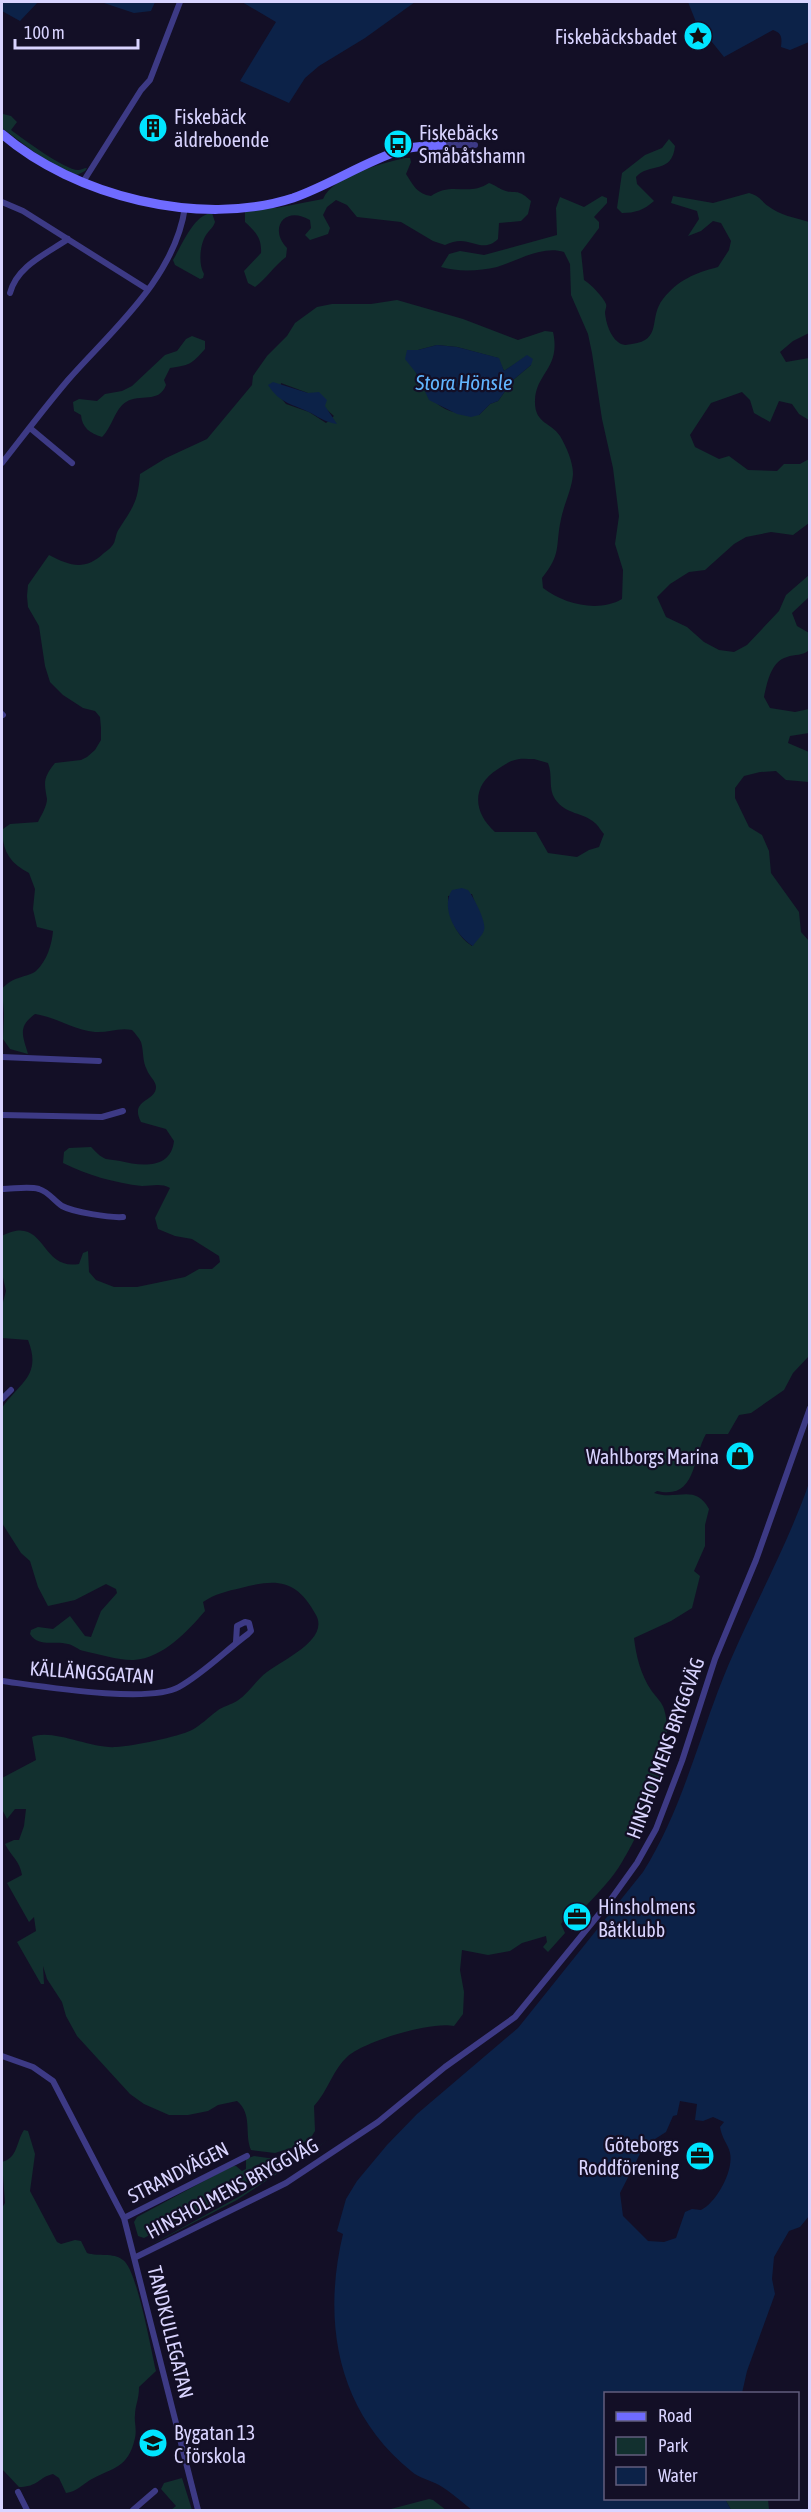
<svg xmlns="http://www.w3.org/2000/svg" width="811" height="2512" font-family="'Asap Condensed',sans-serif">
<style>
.green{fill:#12302f;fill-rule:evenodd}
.water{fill:#0c2248;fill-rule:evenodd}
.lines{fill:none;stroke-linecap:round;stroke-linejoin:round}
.street{stroke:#3d3a85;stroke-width:6}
.secondary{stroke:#6f6bff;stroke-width:9}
.labels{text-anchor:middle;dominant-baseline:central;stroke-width:4.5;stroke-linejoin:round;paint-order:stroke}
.poi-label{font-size:20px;fill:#d9d4ff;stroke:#130f26;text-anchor:start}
.street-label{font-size:20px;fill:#d9d4ff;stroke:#130f26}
.water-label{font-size:21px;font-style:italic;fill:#62b6ff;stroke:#130f26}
</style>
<rect width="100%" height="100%" fill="#130f26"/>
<!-- green -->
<path class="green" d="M3,114L11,116L17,122L11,130C23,139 65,170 78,170C81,170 84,168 87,168L85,171L77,175L71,173L45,160L2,128Z
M669,139L675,146C672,175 649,162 636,177L637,184L654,201C644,210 635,213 622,213L617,208L622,173L645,155L662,148Z
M405,158H410L411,162L406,174C413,185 417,194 431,196C452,181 468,197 489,183C495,185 498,188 503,190C515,195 516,187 531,201L528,214L521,221L499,223L498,239C480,256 470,232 445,245L433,241L401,222L357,217L347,205L336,200L327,207L323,215L330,228L328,234L310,240L305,235L311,228L310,220C285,205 268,228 287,248L286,257C274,266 267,278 255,287L248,283L244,271L261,253C262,239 256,232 245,222V212L259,208H276L323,199C333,176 383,163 405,158Z
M749,193C760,196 760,200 768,206C779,215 796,218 809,222V333L793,341L780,352L786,362L809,358V420L799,414L792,404L779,401L770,422L754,413L750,400L742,392L711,403L690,435L695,447L719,459L729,456L748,470L777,471L784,464H800L809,459V523L793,535L771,532L746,537L734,544L705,570L689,572L670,584L657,597L666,617L687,627L704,642L719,650L734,652L747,645L779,611L786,595L809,575V597L792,613L797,626L809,633V650C803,656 795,654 787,657C771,661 767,683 764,697L770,708L795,712L809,709V733L790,736L788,743L809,752V782L786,780L776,771L760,772L744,776L735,788V798L749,827L762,835L769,851L771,873L799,912L801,932L809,941V1356L793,1373L784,1390L751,1413L739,1415L728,1434H706C692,1458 697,1500 657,1491L654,1493C677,1501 695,1483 709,1509L705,1525V1546L694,1571L700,1576L692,1608L671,1621L634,1638C636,1656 641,1675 651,1690C655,1696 662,1702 664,1709C677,1750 644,1826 622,1862C613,1878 597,1894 584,1908L574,1905L561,1924L565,1933L548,1952L543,1947L547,1942L546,1936L522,1943L510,1951L488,1955L462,1950L460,1970L464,1992L463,2014L454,2026C431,2021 366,2041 348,2056C333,2069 328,2091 314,2106L315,2131L310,2139L294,2147L275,2153L251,2150C244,2134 253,2114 237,2101L218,2105L208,2111L188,2115H169L144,2104L130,2094L77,2036L66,2016L62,2002L47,1979L43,1966L44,1984H41L17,1942L36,1931L34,1917L29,1922L7,1883L22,1875C20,1861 11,1856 5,1844L14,1840H19L24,1826L26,1809H15L7,1819L2,1809V1778L36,1760L32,1737C52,1728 91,1749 116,1747C133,1746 178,1737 192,1730C201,1725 209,1717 217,1711C223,1706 231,1705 237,1701C249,1693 256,1680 267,1672C280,1661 330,1640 316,1615C297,1580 278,1578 241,1588C227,1591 215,1594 203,1602L205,1611C188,1631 163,1658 134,1660C122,1661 97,1654 84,1651C78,1650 74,1645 68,1644C54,1640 39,1648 30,1634L31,1630L38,1627L53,1629L70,1616L85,1636L91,1637L101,1611L117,1593L116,1589L106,1584L75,1600L48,1606L38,1587L30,1561L21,1553L2,1523V1408C20,1382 42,1376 28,1340L2,1338V1306L6,1291L2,1273V1236C46,1213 39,1271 79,1264L83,1253L88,1251L89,1272L96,1280L114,1287H137L185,1277L199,1269H212L220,1262L219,1256L192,1239L175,1236L158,1229L155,1218L170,1188C161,1183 152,1186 142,1186C115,1183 87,1175 63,1163L64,1152L69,1148L91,1147C95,1151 100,1157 106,1159C110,1160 116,1160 120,1161C140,1166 171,1170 174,1141L166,1129L141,1122C129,1099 156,1102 156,1087C156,1081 149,1076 147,1070C142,1061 144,1051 141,1042C139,1038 135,1033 132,1030C119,1027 108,1033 95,1032C74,1030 56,1017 35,1014C17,1027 23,1036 28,1054L10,1049L3,1039L4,1014L2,989C14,975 27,978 36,971C47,961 52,944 53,931L37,927L33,909L35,889L29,873C10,864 1,849 3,829L10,824L38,822C41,816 47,806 47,799C44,782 43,778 55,763L81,760L87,757L95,750L101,740V728L100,717L95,711L83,708L63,695L50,682L45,666L39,626L28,607L27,596L28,585L49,555C70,566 85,571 104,553C108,550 112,547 114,543C116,538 116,533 119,529C133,507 138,502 140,474L166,458L207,439L252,385L253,376L267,356L287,336L295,323L317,307L332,304H371L397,300L463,319L518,340L545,331L553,332C561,368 536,373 535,400C534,424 551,422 560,436C566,446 573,462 573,474C572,489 564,504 561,519C555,547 562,553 542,578L543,588C564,604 598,613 622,599L623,570L615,544L619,516L613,468L602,419L592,353L588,334L571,295L570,264L564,252C542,245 517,261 497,267C479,271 458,272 441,267L449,254L460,251L484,255L557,235L556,208L560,197L584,207L602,196L607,198V203L594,217L599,222V228L581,252L584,280C591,284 603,297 606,304C607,307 605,310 605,313C606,323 610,336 618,342C623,346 627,345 632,344C663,340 648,318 663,299C678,280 695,273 718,267L729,250L731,241L721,223L713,221L701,231L688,236L699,219L697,211L671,203L673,196L713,203ZM437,345L457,347L498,358L504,371L527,356L531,365L513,380L498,401L490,404L479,415C470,413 459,414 450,411C424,401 417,374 407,350H418ZM281,383L308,393L334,416L326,423L309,412L286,404L280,397ZM534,759L548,763C553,775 548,789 555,799C566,815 583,812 595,823C598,825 601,831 604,834L599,847L589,850L577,857L548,853L536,832H495C473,812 471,786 498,769C503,766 509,761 515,760C520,758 528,759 534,759ZM472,894L475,903L472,946C455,935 448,915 448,896Z
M212,213L215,222C213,228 210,229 206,235C200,244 198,264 204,274L203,278L200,279L175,265L173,260C182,245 194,214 212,213Z
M192,336L205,341V349C191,365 189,365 170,368L164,380L166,385C159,404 140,393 126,402C114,410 113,426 102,437C90,433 82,428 81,415L74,411L73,402L79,399L97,401L105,394L122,391L132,386L165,355L177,351L186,339Z
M24,2130L28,2131L35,2154L30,2191L57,2242L61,2244L75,2240L81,2241L87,2253C99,2257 113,2252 123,2260C137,2269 151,2350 156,2371L139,2387C139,2400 135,2405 135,2415C134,2422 137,2430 135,2438C128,2469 113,2467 90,2480C82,2485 76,2492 66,2493L59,2478L53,2474C39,2477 38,2487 19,2487L2,2469V2208L5,2203L2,2162C18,2158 16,2142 24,2130Z
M330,2139L237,2200L147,2247L240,2196Z
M254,2156L282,2160L236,2190L144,2238L138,2236L134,2222L137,2217L232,2166H236L242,2171L246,2169V2159Z
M182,2478L192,2510H171L176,2506L161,2489L164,2483Z
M429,2499L433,2500L446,2510H387Z
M725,2499H768L769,2510H731Z"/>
<!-- water -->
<path class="water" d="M2,2H38L20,21L2,11Z
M101,2H155L151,11L134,13Z
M242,2H415L365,38L319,66L305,78L289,103L240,81L276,22Z
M688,2H809V42L790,50L781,47C782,38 782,33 773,30L724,57L696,22Z
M437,345L457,347L499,358L504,371L527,355L533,359L531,365L513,380L498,401L490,404L479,415L471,417L457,414L429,400L417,374L405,359L407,350H418Z
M273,382L308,393L319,392L327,400L325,406L337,424C326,422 321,419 311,413C293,404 280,404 268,385Z
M462,888L468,890C473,896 487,922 484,930C483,935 476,941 473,946C456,936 440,908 452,890Z
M809,1483V2216L800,2227L789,2231L774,2257L772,2279L775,2294L747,2371L742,2393L606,2394V2498L725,2499L731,2510H472C462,2502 451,2492 439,2485C430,2480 419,2478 411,2471C337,2411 322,2322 343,2234L337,2231L346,2199L357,2181L387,2145L417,2114L518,2028L643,1872C678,1817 695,1752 718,1691C745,1620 784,1555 809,1483ZM680,2101L697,2104L695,2120L703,2121L713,2117L724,2122L720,2127C722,2139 728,2144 730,2153C734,2171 716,2203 701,2210L692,2209L685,2212L676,2238L664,2242L648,2241L623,2216L620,2193L644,2146L666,2132L673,2116L677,2115Z"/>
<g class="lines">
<!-- street -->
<path class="street" d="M442,145H475
M83,182L141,90L150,80L180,2
M2,202L23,211L147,289
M10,293C17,266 46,254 68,239
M30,428L72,463
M2,463C24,435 45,407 68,380C112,330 175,278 185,207
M2,714L3,715
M2,1057L99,1061
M2,1115L102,1117L123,1111
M2,1189C14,1189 28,1186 39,1189C49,1192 54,1201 62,1206C73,1212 110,1218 123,1217
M2,1399L11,1390
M2,1681C40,1686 149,1704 179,1687C204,1673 225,1651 248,1634L251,1631L249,1623L245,1622L237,1626L236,1642
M2,2056L33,2067L53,2081L124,2218L198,2510
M124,2218L247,2156
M136,2257L286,2183L378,2122L445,2067L515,2017L609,1902L637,1863L656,1829L682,1761L715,1659L756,1560L810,1408
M18,2492L27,2510
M133,2510L155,2491"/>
<!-- secondary -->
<path class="secondary" d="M2,134C74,196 200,228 293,198C330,185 364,162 401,150C414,146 429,146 442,145"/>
</g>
<!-- icons -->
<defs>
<g id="sight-disc" transform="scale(1.5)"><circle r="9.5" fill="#00e5ff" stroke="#130f26"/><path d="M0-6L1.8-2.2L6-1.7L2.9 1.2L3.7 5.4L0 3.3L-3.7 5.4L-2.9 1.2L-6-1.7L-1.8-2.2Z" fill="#111"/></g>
<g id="building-disc" transform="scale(1.5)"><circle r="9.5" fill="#00e5ff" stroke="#130f26"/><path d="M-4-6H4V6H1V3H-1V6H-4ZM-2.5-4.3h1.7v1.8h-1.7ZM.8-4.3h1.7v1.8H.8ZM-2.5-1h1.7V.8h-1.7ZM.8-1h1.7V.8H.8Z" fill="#111"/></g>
<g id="bus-disc" transform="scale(1.5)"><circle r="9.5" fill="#00e5ff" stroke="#130f26"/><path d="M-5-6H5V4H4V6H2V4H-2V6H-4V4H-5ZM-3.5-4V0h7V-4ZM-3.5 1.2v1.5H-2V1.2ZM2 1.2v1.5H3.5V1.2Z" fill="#111"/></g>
<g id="shop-disc" transform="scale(1.5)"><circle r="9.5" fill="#00e5ff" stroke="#130f26"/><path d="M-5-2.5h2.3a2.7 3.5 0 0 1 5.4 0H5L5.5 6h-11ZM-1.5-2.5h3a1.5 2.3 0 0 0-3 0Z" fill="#111"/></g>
<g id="office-disc" transform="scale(1.5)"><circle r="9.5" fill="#00e5ff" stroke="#130f26"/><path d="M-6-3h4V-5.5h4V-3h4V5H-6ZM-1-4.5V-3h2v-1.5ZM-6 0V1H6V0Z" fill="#111"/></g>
<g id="school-disc" transform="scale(1.5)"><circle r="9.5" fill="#00e5ff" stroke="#130f26"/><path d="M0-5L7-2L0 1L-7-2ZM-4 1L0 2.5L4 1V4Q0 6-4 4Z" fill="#111"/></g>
</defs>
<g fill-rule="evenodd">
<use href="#sight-disc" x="698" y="36"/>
<use href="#building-disc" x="153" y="128"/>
<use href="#bus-disc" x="398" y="144"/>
<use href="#shop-disc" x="740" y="1456"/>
<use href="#office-disc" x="577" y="1917"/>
<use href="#office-disc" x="700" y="2156"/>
<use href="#school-disc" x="153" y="2443"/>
</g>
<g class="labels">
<!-- poi labels -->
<g class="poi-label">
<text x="677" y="36" text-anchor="end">Fiskebäcksbadet</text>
<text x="174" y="116">Fiskebäck<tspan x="174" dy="23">äldreboende</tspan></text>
<text x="419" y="132">Fiskebäcks<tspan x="419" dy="23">Småbåtshamn</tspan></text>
<text x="719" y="1456" text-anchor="end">Wahlborgs Marina</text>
<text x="598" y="1906">Hinsholmens<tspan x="598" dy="23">Båtklubb</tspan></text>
<text x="679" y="2144" text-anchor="end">Göteborgs<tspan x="679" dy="23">Roddförening</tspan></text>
<text x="174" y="2432">Bygatan 13<tspan x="174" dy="23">C förskola</tspan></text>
</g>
<!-- street labels -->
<g class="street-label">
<text transform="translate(92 1672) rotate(4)">KÄLLÄNGSGATAN</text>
<text transform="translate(665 1748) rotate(-70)">HINSHOLMENS BRYGGVÄG</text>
<text transform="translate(178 2172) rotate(-27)">STRANDVÄGEN</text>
<text transform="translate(232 2188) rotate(-28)">HINSHOLMENS BRYGGVÄG</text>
<text transform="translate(171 2332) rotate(76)">TANDKULLEGATAN</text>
</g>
<!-- water labels -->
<g class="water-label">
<text x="464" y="382">Stora Hönsle</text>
</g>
</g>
<!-- border -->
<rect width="811" height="2512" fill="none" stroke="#d9d4ff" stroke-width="6"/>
<!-- legend -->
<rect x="604" y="2392" width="195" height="108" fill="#130f26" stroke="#625e7d" stroke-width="1.5"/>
<rect x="616" y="2412" width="30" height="9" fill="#6f6bff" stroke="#625e7d" stroke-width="1.5"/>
<text x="658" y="2422" font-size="18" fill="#d9d4ff">Road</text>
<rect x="616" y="2437" width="30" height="18" fill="#12302f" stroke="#625e7d" stroke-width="1.5"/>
<text x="658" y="2452" font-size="18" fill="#d9d4ff">Park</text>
<rect x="616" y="2467" width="30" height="18" fill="#0c2248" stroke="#625e7d" stroke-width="1.5"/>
<text x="658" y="2482" font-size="18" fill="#d9d4ff">Water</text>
<!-- scale -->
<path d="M15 39v9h123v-9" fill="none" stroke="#d9d4ff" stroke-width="3"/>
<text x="24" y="39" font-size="18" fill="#d9d4ff" stroke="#130f26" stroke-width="4.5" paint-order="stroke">100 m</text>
</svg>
